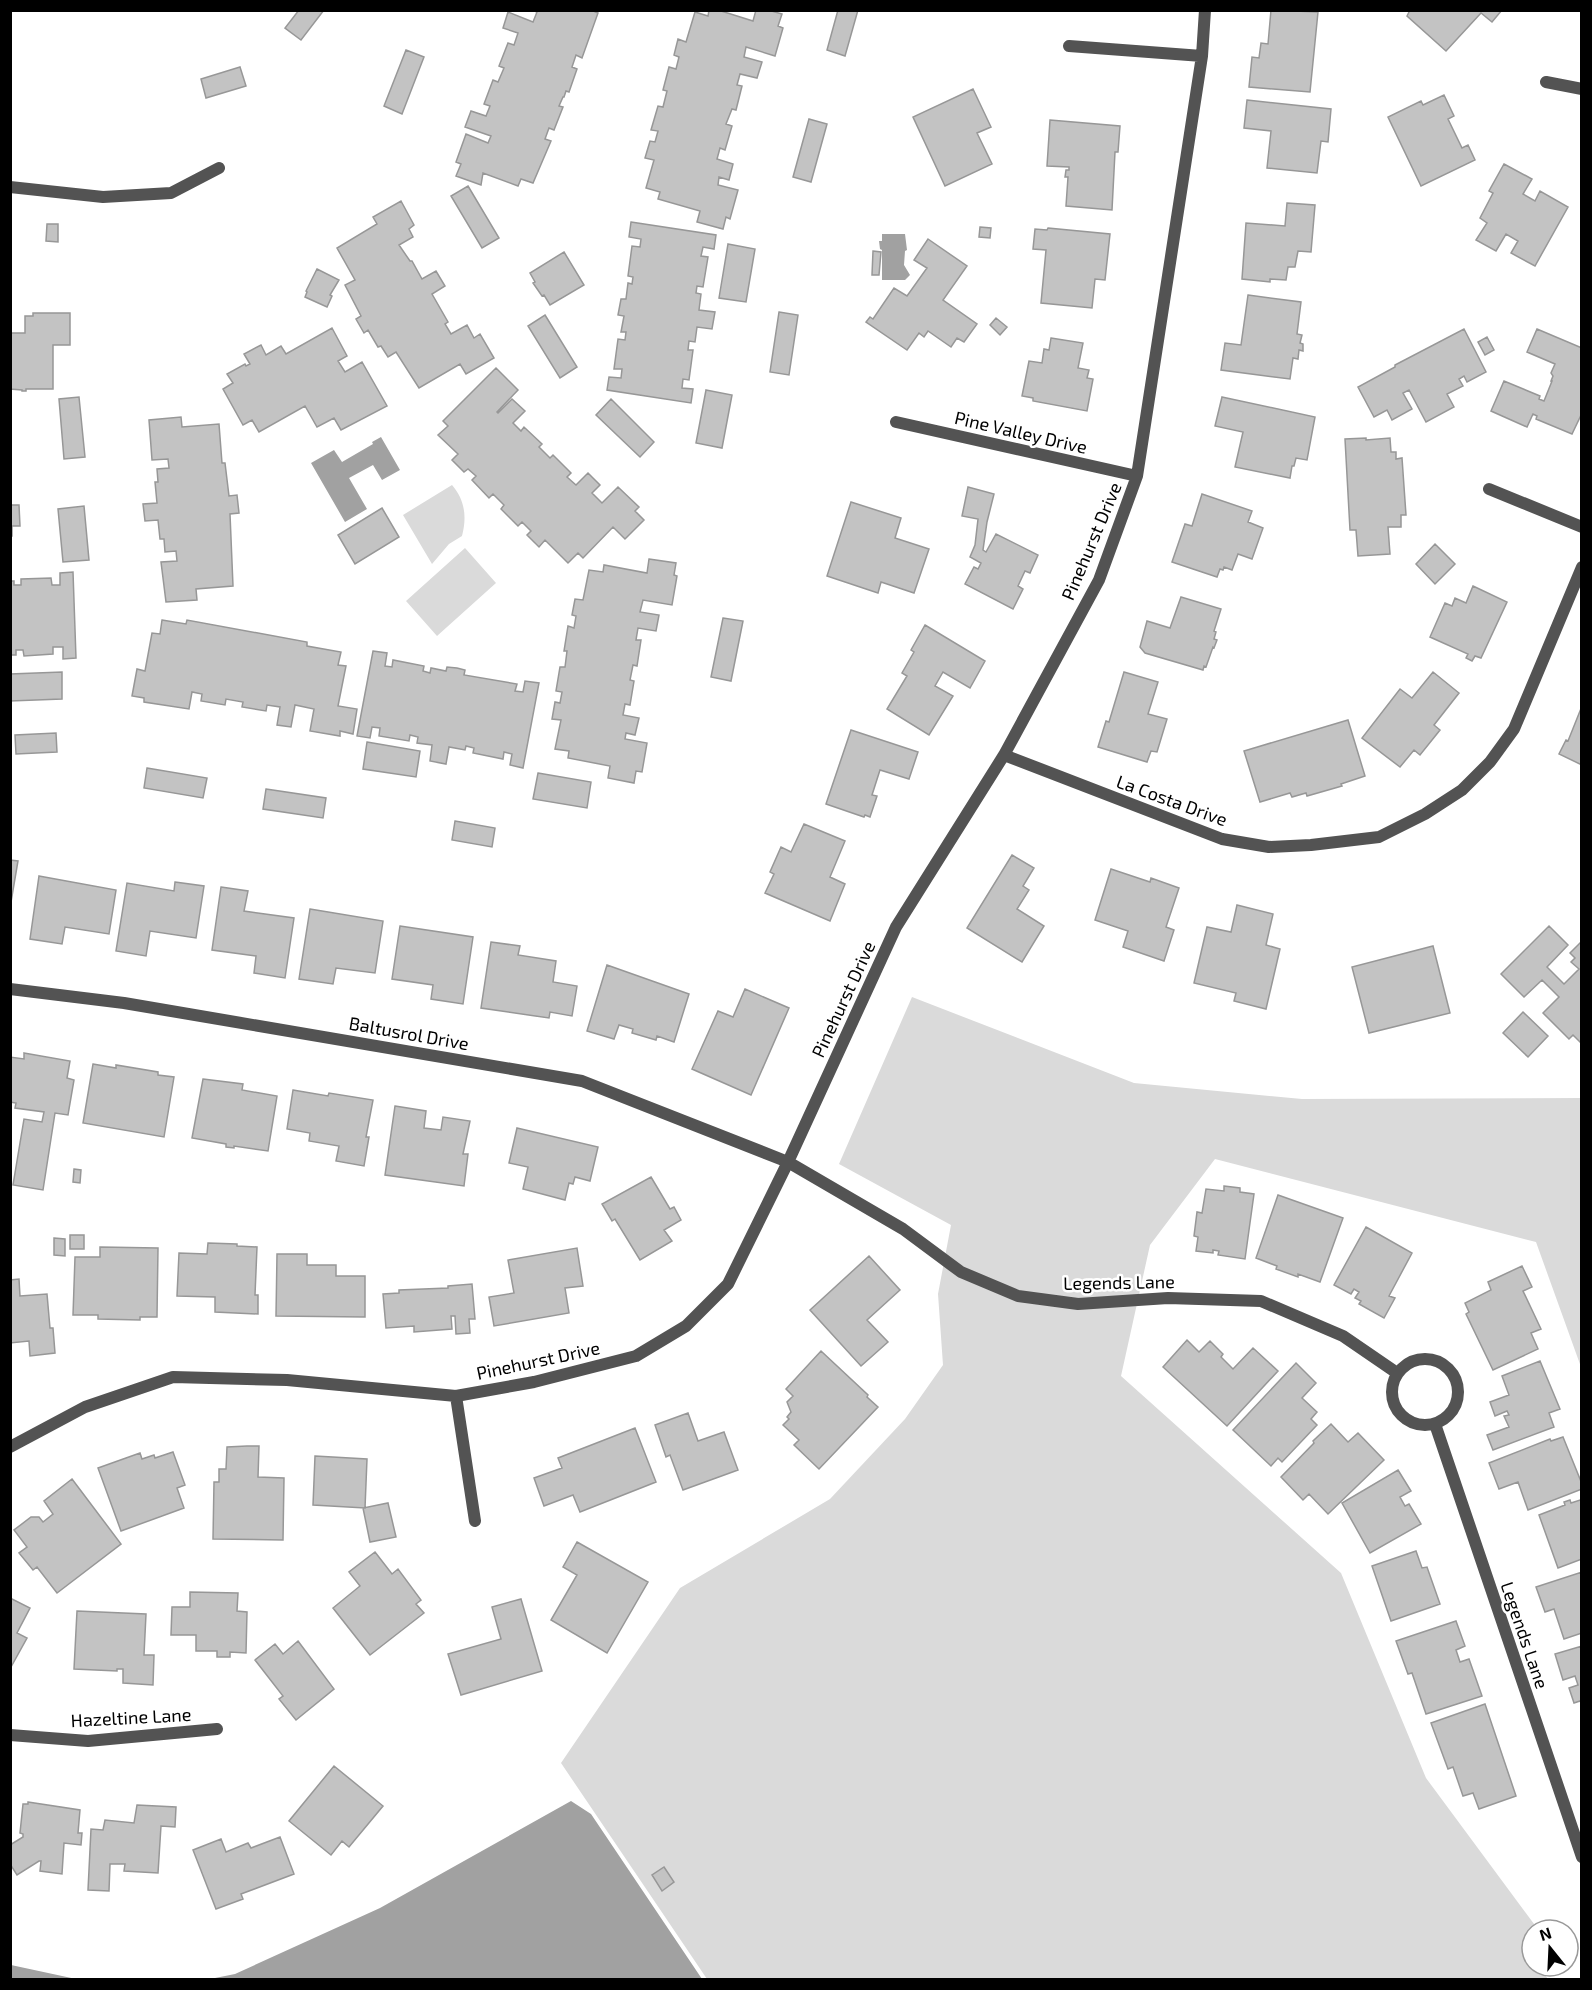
<svg xmlns="http://www.w3.org/2000/svg" width="1592" height="1990" font-family="'Exo 2',sans-serif">
<style>
.green{fill:#dadada}
.water{fill:#a1a1a1}
.building{fill:#c3c3c3;stroke:#979797;stroke-width:1.5}
.lines{fill:none;stroke-linecap:round;stroke-linejoin:round}
.street{stroke:#535353;stroke-width:12}
.labels{text-anchor:middle;dominant-baseline:central;stroke-width:5;stroke-linejoin:round;paint-order:stroke}
.street-label{font-size:18px;fill:#000;stroke:#fff}
</style>
<rect width="100%" height="100%" fill="#fff"/>
<!-- green -->
<path class="green" d="M452,485C465,500 467,517 462,536L449,544L432,564L403,515Z
M465,548L496,583L437,636L406,601Z
M912,997L1134,1083L1302,1099L1581,1098V1367L1536,1242L1215,1159L1150,1245L1121,1376L1341,1573L1426,1778L1537,1928V1930H1532V1966H1543L1544,1974L1548,1979H707L561,1763L680,1588L830,1499L905,1419L943,1365L938,1294L951,1225L839,1164Z"/>
<!-- water -->
<path class="water" d="M882,234H905L907,250L905,251L904,265L910,275L905,280H882V250L880,249L879,241H882Z
M381,437L400,470L382,480L373,465L349,478L367,509L345,522L311,463L334,450L342,462L373,444L372,442Z
M571,1801L591,1814L702,1979H210L235,1974L380,1908Z
M10,1965H11L76,1979H11Z"/>
<!-- building -->
<path class="building" d="M299,10H324L301,40L285,28Z
M532,10H591L598,13L582,58L576,55L572,67L577,69L569,92L566,91L564,97H563L559,106L563,107L554,130L549,128L545,139L551,141L533,183L521,179L518,186L483,173L481,185L456,176L461,164L456,162L466,134L488,143L491,136L465,127L471,111L486,116L490,106L484,104L493,80L498,82L504,68L499,66L508,43L514,45L518,33L503,28L508,12L533,22L537,12Z
M709,10H718L753,21L756,10H768L782,14L778,26L783,28L775,56L746,47L744,57L762,62L757,78L740,74L737,85L742,86L736,110L732,109L726,124L732,126L725,150L720,148L717,159L733,164L729,180L719,177L718,185L738,190L730,219L726,217L723,229L697,222L700,211L658,199L660,192L646,188L654,160L645,158L650,141L655,142L658,131L651,130L658,106L663,107L667,91L663,90L669,67L676,69L679,57L674,55L678,39L686,42L695,12L708,16Z
M838,10H858L845,56L827,50Z
M1271,10L1318,12L1310,92L1249,87L1252,57L1259,58L1261,43L1268,44Z
M1410,10H1502L1492,22L1481,13L1446,51L1407,16Z
M406,50L424,57L402,114L384,106Z
M240,67L246,86L206,98L201,79Z
M973,89L991,127L977,133L992,164L945,186L913,117Z
M1444,95L1454,116L1448,119L1462,148L1468,145L1475,160L1421,186L1388,117L1421,101L1423,105Z
M1247,100L1331,109L1328,142L1321,141L1317,173L1267,168L1271,131L1244,128Z
M809,119L827,124L811,182L793,177Z
M1050,120L1120,126L1118,152H1115L1112,210L1066,206L1068,177H1065L1066,170H1069V167L1047,166Z
M1504,164L1532,179L1523,194L1535,201L1540,191L1568,207L1535,266L1511,253L1518,241L1506,234L1496,251L1476,240L1487,223L1480,218L1493,193L1489,191Z
M468,186L499,238L482,248L451,196Z
M401,201L414,225L409,229L413,237L399,245L410,261H412L422,279L436,271L445,286L432,294L448,322L445,324L451,334L467,325L474,338L480,334L494,358L466,374L460,364L419,388L396,352L388,357L381,346L378,347L368,330L364,333L356,319L361,316L345,285L355,280L337,248L377,224L373,217Z
M1287,203L1315,205L1311,252L1298,251L1295,267H1288L1286,280L1270,279V282L1242,279L1246,223L1285,226Z
M631,222L716,235L714,249L703,247L701,256L708,257L703,287L697,286L696,293L701,294L699,310L715,312L712,329L697,327L695,342L689,341L688,350H693L689,380L683,379L682,388L693,389L691,403L607,390L609,377L621,378L622,369H614L618,339L625,340L626,332H621L624,316L618,315L621,299H626L628,283L632,284L633,277L628,276L632,246L640,247L641,239L629,237Z
M47,224H58V242L46,241Z
M980,227L991,228L990,238L979,237Z
M1048,228L1110,234L1105,280L1095,279L1092,308L1041,303L1046,250L1033,249L1035,229L1047,230Z
M928,239L967,266L943,300L977,324L964,342L957,338L951,347L928,331L924,337L919,333L907,350L866,322L870,317L873,319L894,288L907,296L927,268L914,260Z
M728,244L755,249L746,302L719,298Z
M873,251L881,252L879,275H872Z
M564,252L584,285L550,305L544,295L542,296L533,283L535,282L530,273Z
M317,269L339,280L330,295L332,296L327,307L305,297L307,292L306,291Z
M1248,295L1301,302L1297,334L1302,335L1300,343L1303,344V351L1299,350L1298,359L1293,358L1290,379L1221,370L1225,343L1241,345Z
M779,312L798,315L789,375L770,372Z
M33,313H70V345H53V389H26V391H22V390L10,389V333H25V316H33Z
M545,315L577,367L560,378L528,326Z
M996,318L1007,327L1000,335L990,325Z
M332,328L347,356L338,361L345,372L362,362L387,406L341,430L334,418L317,427L305,406L259,432L252,420L243,425L223,389L233,383L227,374L245,364L246,366L250,364L244,354L261,345L266,355L281,346L286,354Z
M1464,329L1486,372L1467,382L1464,376L1459,379L1463,386L1447,394L1454,407L1426,422L1409,390L1403,393L1412,409L1392,420L1387,410L1374,417L1358,387L1395,367V365Z
M1537,329L1582,348V413L1572,434L1536,419L1537,416L1533,414L1527,427L1491,411L1504,381L1540,396L1539,399L1544,401L1552,381H1551L1553,376L1551,373L1555,364L1527,352Z
M1487,337L1494,350L1485,355L1478,342Z
M1051,338L1083,343L1078,368L1089,370L1087,378L1093,379L1087,411L1033,401V398L1022,396L1029,361L1042,363L1044,349L1049,350Z
M496,368L518,390L497,412L498,413L512,399L525,411L513,423L521,431L524,427L542,444L539,447L550,458L553,455L571,473L567,477L576,485L588,473L600,485L592,493L602,503L618,487L639,507L635,511L644,520L625,539L613,527L583,558L578,553L568,563L545,540L539,547L527,535L531,531L522,522L518,526L501,509L504,505L493,494L489,498L472,480L476,476L468,469L464,472L452,460L458,454L438,435L448,426L443,421Z
M706,390L732,395L722,448L696,443Z
M79,397L85,457L64,459L59,399Z
M1222,397L1315,417L1307,460L1296,458L1294,466H1292L1290,478L1235,467L1243,432L1215,426Z
M611,399L654,442L640,457L596,415Z
M181,417L182,427L219,424L222,463H225L229,496L237,495L239,513L230,514L233,586L196,589L197,600L166,602L161,562L177,561L176,551L165,552L164,539H160L158,520L145,521L143,504L157,503L155,482H158L157,469L169,468L168,459L152,460L149,420Z
M1366,438V440L1390,438L1391,452H1396V459L1402,458L1406,515H1401V527H1388L1390,554L1358,556L1356,530H1350L1345,439Z
M10,485L11,505H19L20,526H12V536H10Z
M968,487L994,494L987,522L983,550L986,552L996,534L1038,555L1030,573L1025,571L1018,586L1023,589L1013,609L965,584L974,567L978,569L981,563L970,557L975,545L978,519L962,516Z
M1202,494L1252,511L1248,522L1263,528L1252,559L1238,554L1232,570L1224,567L1223,570L1220,569L1217,577L1172,562L1185,524L1192,526Z
M851,502L901,518L895,538L929,549L914,593L881,582L878,593L827,576Z
M84,506L89,560L63,562L58,509Z
M382,508L399,537L355,564L338,535Z
M1435,544L1455,564L1435,584L1416,564Z
M649,559L676,563L674,575L677,576L672,605L643,600L640,612L659,615L656,631L638,628L636,640H641L637,666L633,665L630,680L634,681L630,705L625,704L623,715L639,718L635,735L626,733L625,739L647,743L642,772L636,771L634,783L608,778L610,766L568,758L569,751L555,749L561,720L552,719L555,702L560,703L562,692L556,691L560,667H565L567,651H564L568,626L574,628L576,616L572,615L575,599L583,600L589,570L603,572L604,565L647,573Z
M73,572L76,658L63,659V647H53V654L24,656L23,650H16V655H10V581H14V585H21V579L51,578L52,585H60V573Z
M1473,586L1507,602L1481,658L1475,656L1472,661L1466,658L1468,654L1430,637L1445,603L1452,606L1455,598L1466,603Z
M1181,597L1221,609L1214,631L1216,632L1214,639L1217,640L1214,648L1213,647L1206,667L1204,666L1203,670L1145,653L1140,647L1147,621L1170,628Z
M723,618L743,621L731,681L711,677Z
M162,620L186,624L187,620L307,642V646L341,652L338,665L346,666L338,706L357,709L353,734L340,731V736L310,731L314,709L295,705L291,727L277,725L280,707L267,705L266,711L242,707L243,702L226,699L225,705L201,701L202,694L192,692L189,709L144,702V698L132,696L137,669L145,671L152,633L160,634Z
M925,625L985,661L970,688L943,672L935,686L953,696L929,735L887,709L907,676L902,673L914,652L911,650Z
M373,651L387,653L385,666L392,667L393,660L424,666L423,671L430,673L431,668L446,671L447,667L457,668L465,670L464,675L517,684L515,691L523,692L525,681L539,683L523,768L510,765L512,754L504,752L503,759L473,753L474,748L466,746L465,750L449,747L446,764L430,761L432,745L417,743L418,737L410,735L409,741L379,736L380,728L372,727L370,738L357,736Z
M62,672V699L10,701V674Z
M1124,672L1158,682L1148,714L1167,719L1157,752L1151,751L1147,762L1098,747L1106,721L1109,722Z
M1433,672L1459,693L1434,725L1440,730L1420,755L1414,750L1400,767L1362,738L1400,689L1412,698Z
M1582,706V765L1559,754L1566,740L1568,741Z
M1348,720L1365,776L1341,784L1342,786L1307,796L1306,793L1292,797L1290,793L1260,802L1244,751Z
M851,730L918,752L909,779L880,770L872,795L877,796L870,817L865,815L864,817L826,804Z
M56,733L57,752L16,754L15,735Z
M367,742L420,751L416,777L363,769Z
M147,768L207,778L203,798L144,788Z
M538,773L591,782L587,808L533,799Z
M266,789L326,798L323,818L263,809Z
M455,821L495,828L492,847L452,840Z
M804,824L845,841L830,877L845,884L830,921L765,893L774,874L770,872L781,847L791,852Z
M1012,855L1034,868L1023,886L1029,890L1017,909L1044,926L1022,962L967,928Z
M10,860L18,861L10,908Z
M1111,869L1150,882L1151,878L1179,888L1166,927L1174,930L1164,961L1123,947L1128,931L1095,920Z
M39,876L116,890L109,934L65,927L62,944L30,939Z
M175,882L204,886L196,938L150,931L146,956L116,951L127,883L174,891Z
M221,887L248,891L244,911L294,918L285,978L254,973L256,956L212,950Z
M1237,905L1273,914L1266,945L1280,949L1266,1009L1234,1001L1236,993L1194,983L1207,927L1231,932Z
M310,909L383,921L375,973L336,968L333,984L299,979Z
M400,926L473,937L463,1004L431,999L433,985L392,979Z
M1549,926L1568,945L1547,967L1564,984L1579,969L1571,962L1575,958L1570,953L1582,941V1044L1573,1035L1569,1039L1543,1013L1559,997L1542,980L1524,997L1501,974Z
M491,942L520,946L518,955L556,961L553,982L577,986L572,1016L550,1012L549,1018L481,1008Z
M1433,946L1450,1013L1369,1033L1352,967Z
M607,965L689,994L674,1042L657,1036L656,1040L632,1033L633,1029L619,1025L614,1039L587,1031Z
M745,989L789,1008L751,1095L692,1069L718,1011L733,1017Z
M1523,1012L1548,1036L1528,1057L1503,1033Z
M24,1053L70,1061L67,1078L74,1080L68,1115L55,1113L43,1190L13,1185L24,1119L42,1122L44,1112L15,1108L16,1103L10,1102V1057L24,1059Z
M93,1064L116,1068V1065L158,1072V1075L174,1077L164,1137L83,1123Z
M203,1079L243,1084L242,1090L277,1096L268,1151L234,1146V1148L226,1147V1144L192,1138Z
M293,1090L328,1096L329,1093L373,1100L366,1137H369L364,1166L336,1161L339,1146L309,1141L310,1133L287,1129Z
M395,1106L426,1111L424,1128L441,1130L443,1117L470,1121L463,1154H468L464,1186L385,1175Z
M517,1128L598,1147L590,1181L575,1177L573,1184L569,1183L565,1200L523,1189L528,1167L509,1163Z
M74,1169L81,1170L80,1183L73,1182Z
M651,1177L670,1209L674,1207L681,1220L664,1230L672,1241L640,1260L615,1219L612,1221L602,1204Z
M1224,1186L1240,1188V1192L1254,1194L1245,1259L1218,1255L1219,1251L1213,1250V1253L1196,1251L1198,1237L1194,1236L1197,1212L1202,1213L1206,1189L1224,1191Z
M1278,1195L1343,1218L1320,1282L1298,1274V1277L1276,1269L1277,1266L1256,1258Z
M1366,1227L1412,1253L1389,1296L1395,1298L1384,1318L1359,1304L1361,1301L1355,1298L1359,1292L1354,1289L1351,1294L1334,1285Z
M70,1235H84V1249H70Z
M54,1238L65,1239V1256L54,1255Z
M208,1243L237,1244V1246L257,1247L255,1295H258V1314L215,1312V1297L177,1296L179,1253L207,1254Z
M100,1247L158,1248L157,1317H140V1320L98,1319V1315H73L75,1257H100Z
M577,1248L583,1286L565,1288L569,1313L494,1326L489,1297L514,1293L508,1260Z
M277,1254H307V1265H336V1276H365V1317L276,1316Z
M869,1256L900,1290L867,1320L888,1342L861,1366L810,1310Z
M1522,1266L1532,1287L1523,1291L1541,1329L1531,1333L1538,1349L1493,1370L1466,1314L1469,1312L1465,1303L1491,1290L1488,1282Z
M19,1279L20,1296L47,1294L50,1328H53L55,1353L30,1356L29,1341L10,1343V1280Z
M472,1284L475,1319H469L470,1333L456,1334L455,1316H451L452,1329L414,1332V1326L386,1328L383,1294L399,1293V1290L448,1288V1286Z
M1187,1340L1199,1352L1210,1341L1223,1354L1221,1357L1233,1369L1253,1348L1278,1371L1227,1426L1163,1367Z
M821,1351L868,1395L867,1397L878,1407L819,1469L794,1445L799,1440L783,1425L789,1419L787,1417L791,1412L787,1402L793,1396L786,1389Z
M1540,1361L1560,1409L1549,1413L1554,1427L1493,1450L1487,1435L1509,1427L1504,1416L1509,1415L1507,1411L1495,1416L1490,1402L1509,1395L1502,1376Z
M1296,1363L1316,1383L1302,1398L1317,1412L1311,1419L1317,1425L1282,1462L1278,1458L1271,1466L1233,1430Z
M688,1413L698,1441L724,1432L738,1470L683,1490L670,1455L666,1457L655,1425Z
M1331,1424L1348,1442L1358,1433L1384,1460L1328,1514L1309,1494L1303,1500L1281,1477L1314,1443L1313,1441Z
M635,1428L656,1482L580,1512L573,1495L544,1506L534,1478L562,1468L558,1458Z
M1563,1437L1582,1484V1489L1528,1510L1518,1482L1499,1489L1489,1463L1550,1439L1551,1441Z
M247,1446H259L258,1477L284,1478L283,1540L213,1539L214,1482H219V1469H226L227,1447Z
M173,1452L185,1485L177,1488L184,1508L121,1531L98,1468L140,1453L142,1459L154,1455L155,1458Z
M315,1456L367,1459L365,1508L313,1505Z
M1398,1470L1411,1491L1400,1497L1405,1506L1409,1504L1421,1524L1370,1553L1342,1503Z
M72,1479L121,1544L57,1593L37,1567L33,1570L19,1553L27,1547L14,1530L31,1517H39L43,1522L53,1514L44,1501Z
M1570,1500L1571,1503L1580,1500L1582,1502V1559L1558,1568L1539,1515L1565,1505L1564,1502Z
M388,1503L396,1537L370,1542L363,1508Z
M577,1542L648,1582L607,1653L551,1620L577,1575L563,1567Z
M1416,1551L1422,1568L1427,1567L1440,1604L1391,1621L1372,1566Z
M375,1552L392,1574L398,1569L421,1600L416,1604L424,1613L370,1655L333,1608L360,1586L349,1572Z
M1582,1572V1633L1564,1639L1554,1609L1545,1612L1536,1587Z
M190,1592L238,1593L237,1611L247,1612L246,1653L230,1652V1657H217V1651H196V1635H171L172,1607H190Z
M10,1598L30,1608L17,1633L27,1638L11,1667Z
M521,1599L542,1671L461,1695L448,1654L501,1639L492,1607Z
M77,1611L146,1614L144,1655H154L153,1685L123,1683V1669H117V1671L74,1669Z
M1456,1621L1465,1646L1456,1650L1460,1662L1469,1659L1482,1696L1426,1714L1412,1673L1408,1674L1396,1641Z
M298,1641L334,1689L296,1720L279,1699L283,1696L255,1660L275,1644L283,1654Z
M1582,1646V1705L1580,1701L1574,1703L1569,1688L1578,1685L1575,1676L1563,1680L1555,1654Z
M1485,1704L1516,1796L1479,1809L1473,1793L1463,1796L1453,1767L1448,1769L1431,1723Z
M334,1766L383,1806L349,1847L342,1841L331,1855L289,1821Z
M28,1802L80,1810L78,1833H82L81,1845L64,1843L62,1874L40,1871L41,1861H39L17,1875L10,1864V1845L23,1837V1834L20,1833L23,1804H28Z
M137,1805L176,1807L175,1827L161,1826L158,1873L124,1871L125,1864H110L109,1891L88,1890L91,1829L103,1830L105,1820L134,1823Z
M280,1837L294,1874L241,1894L243,1899L216,1909L193,1850L221,1839L226,1852L248,1843L251,1848Z
M664,1867L674,1882L662,1891L652,1875Z"/>
<g class="lines">
<!-- street -->
<path class="street" d="M1069,46L1202,56
M1546,82L1582,89
M10,187L103,197L171,193L219,168
M896,422L1137,476
M1489,489L1582,527
M1004,755L1222,839L1269,847L1311,845L1379,837L1425,814L1462,790L1490,762L1514,729L1582,567
M10,989L124,1003L582,1081L788,1162L903,1229L961,1272L1018,1296L1078,1304L1168,1298L1261,1301L1343,1336L1397,1373
M1392 1392a33 33 0 1 1 66 0a33 33 0 1 1-66 0Z
M456,1396L475,1521
M1435,1424L1582,1857
M10,1447L85,1407L173,1377L287,1380L456,1396L534,1382L636,1356L686,1326L728,1284L788,1162L896,927L1004,755L1099,580L1137,476L1202,56L1205,10
M10,1735L88,1741L217,1729"/>
</g>
<g class="labels">
<!-- street labels -->
<g class="street-label">
<text transform="translate(1021 432) rotate(13)">Pine Valley Drive</text>
<text transform="translate(1091 541) rotate(-67)">Pinehurst Drive</text>
<text transform="translate(1172 800) rotate(20)">La Costa Drive</text>
<text transform="translate(843 999) rotate(-65)">Pinehurst Drive</text>
<text transform="translate(409 1033) rotate(10)">Baltusrol Drive</text>
<text transform="translate(1119 1282) rotate(-1)">Legends Lane</text>
<text transform="translate(538 1360) rotate(-12)">Pinehurst Drive</text>
<text transform="translate(1525 1635) rotate(71)">Legends Lane</text>
<text transform="translate(131 1717) rotate(-3)">Hazeltine Lane</text>
</g>
</g>
<!-- border -->
<rect width="1592" height="1990" fill="none" stroke="#000000" stroke-width="24"/>
<!-- north arrow -->
<g transform="translate(1550 1948) rotate(342)"><circle r="28" fill="#ffffff" stroke="#999999" stroke-width="1.5"/>
<path d="M0-4.5L10 22L0 15L-10 22Z" fill="#000000"/>
<text y="-9" font-size="16" font-weight="bold" text-anchor="middle" fill="#000000">N</text>
</g>
</svg>
